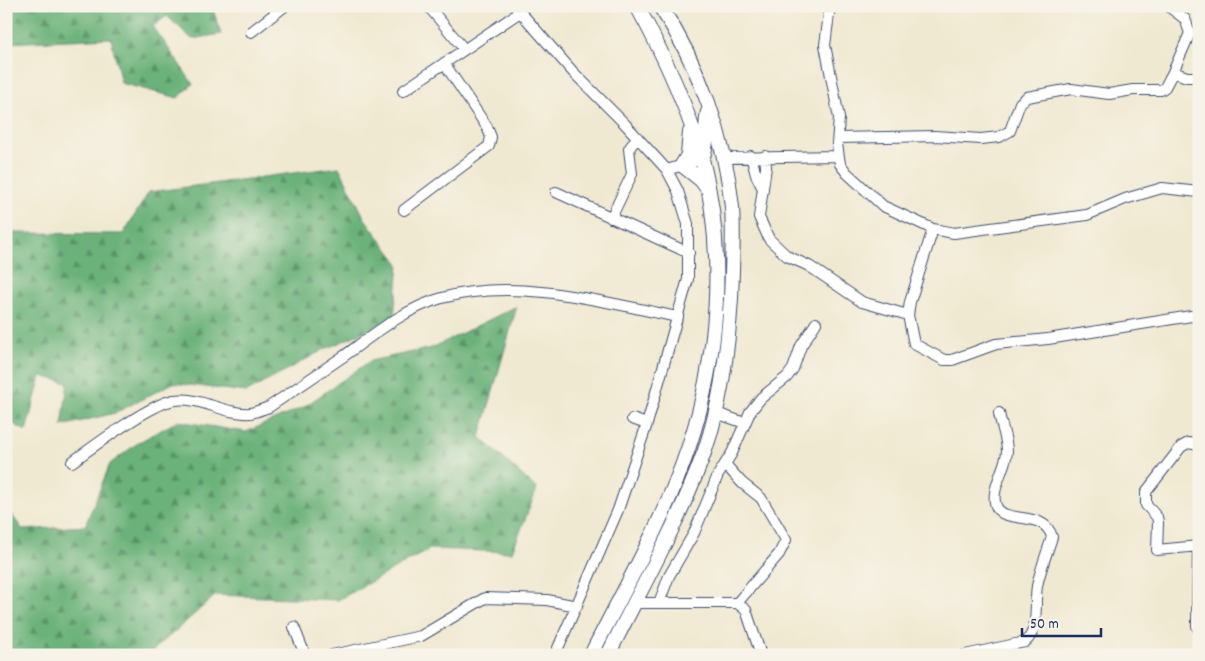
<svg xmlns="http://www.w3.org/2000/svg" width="1205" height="661" font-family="Dekko,sans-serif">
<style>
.forest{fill:url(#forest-firs);stroke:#43706c}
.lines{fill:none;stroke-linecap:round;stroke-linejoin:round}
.minor-casing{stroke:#3b4b6f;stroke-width:12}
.major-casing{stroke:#3b4b6f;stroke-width:16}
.minor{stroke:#fff;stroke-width:10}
.major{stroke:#fff;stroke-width:14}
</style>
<defs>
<pattern id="forest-firs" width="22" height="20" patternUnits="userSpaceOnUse" patternTransform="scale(1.25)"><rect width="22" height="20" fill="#6bb279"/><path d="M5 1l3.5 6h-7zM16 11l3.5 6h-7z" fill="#579166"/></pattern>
</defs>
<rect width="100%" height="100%" fill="#f7f3e8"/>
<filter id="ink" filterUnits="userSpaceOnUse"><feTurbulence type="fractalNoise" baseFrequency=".02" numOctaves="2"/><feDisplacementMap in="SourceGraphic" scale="10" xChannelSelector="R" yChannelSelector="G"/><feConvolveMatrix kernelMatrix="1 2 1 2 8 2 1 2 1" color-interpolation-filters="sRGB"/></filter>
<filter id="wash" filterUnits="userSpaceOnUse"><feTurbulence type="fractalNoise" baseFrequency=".0096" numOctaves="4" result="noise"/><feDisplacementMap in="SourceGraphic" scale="20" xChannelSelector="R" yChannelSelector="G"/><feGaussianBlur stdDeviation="1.12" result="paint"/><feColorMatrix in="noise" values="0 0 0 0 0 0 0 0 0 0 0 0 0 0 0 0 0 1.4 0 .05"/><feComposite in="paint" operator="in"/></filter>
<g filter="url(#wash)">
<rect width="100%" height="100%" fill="#f0e9d1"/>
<!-- forest -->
<path class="forest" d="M6,6H212L221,34L192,39L167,16L153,26L193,84L178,98L121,83L111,38L6,43Z
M339,167L365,219L399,264L394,318L321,351L247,392L173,383L115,413L62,426L68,383L41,376L26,431L6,420V223L15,233L123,234L149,192Z
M517,306L480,437L537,489L512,552L430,549L338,600L216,595L148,655H6V507L23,530L85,526L110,464L139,442L178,421L246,432L304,407L370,361L432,348Z"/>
</g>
<g filter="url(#ink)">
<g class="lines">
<!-- minor casing -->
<g class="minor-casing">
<path id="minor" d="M428,6L464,49
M515,6L573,72L625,124L667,170L678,191L688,224V279L647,424L618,510L555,655
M830,6L825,45L839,118L837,144L840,164L847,173L883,206L933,229L954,233L1087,215L1125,199L1162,188L1199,192
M251,32L285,6
M1173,72L1187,77H1199
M403,91L520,12
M838,138L935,136L981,139L999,137L1010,131L1020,103L1027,97L1071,89L1109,94L1133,90H1161L1165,87L1173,72L1190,33L1185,19L1168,6
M751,156L756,175L762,187
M765,156L766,167L759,217L769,239L787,256L809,266L862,302L908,315L914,344L944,360H952L996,344L1048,339L1191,316L1199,318
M724,158L837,156
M667,170L702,159
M556,192L689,253
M404,210L489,146L491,137L487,127L444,63
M611,218L632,174L629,149L637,137
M908,315L910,302L933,229
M716,413L745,423
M632,419L647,424
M1199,445L1188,443L1181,447L1146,492V505L1157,517L1158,522L1157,550L1199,546
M72,462C94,446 150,404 174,400C200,396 225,415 250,413C256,412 263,409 269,407C294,390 319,373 344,356C374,334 406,308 442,298C517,277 603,302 678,317
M725,464L742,483L761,498L786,540L779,554L737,603
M1198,546L1197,626L1199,630
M633,603H737L746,610L761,655
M659,603L669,576L694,533L718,475L732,453L750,412L761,398L787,377L793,369L801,346L816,323
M294,627L305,655
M332,655L421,636L485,598L547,600L577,606
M965,655L1025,642C1040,630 1034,604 1037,586C1040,570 1047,553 1052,537C1045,510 1006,524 997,508C988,492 1007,466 1007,451C1007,439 1001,425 999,413"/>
</g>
<!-- major casing -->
<g class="major-casing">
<path id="major" d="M690,132L688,155L682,165L701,180L707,188
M702,159C709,143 704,128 708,112
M591,655C625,587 665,519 689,446C719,356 726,252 702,159C687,105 664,55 637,6
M608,655C641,588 680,521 705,450C722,401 728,349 731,298C732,268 734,238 732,207C725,137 699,65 660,6"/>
</g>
<!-- minor -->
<use href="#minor" class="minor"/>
<!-- major -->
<use href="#major" class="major"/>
</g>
</g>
<!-- margin -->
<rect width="1205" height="661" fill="none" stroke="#f7f3e8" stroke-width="25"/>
<!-- scale -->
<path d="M1022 628v8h79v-8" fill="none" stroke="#1b2f5e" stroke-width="2.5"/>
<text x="1030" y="628" font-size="15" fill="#1b2f5e" stroke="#f7f3e8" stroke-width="4" paint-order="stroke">50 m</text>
</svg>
